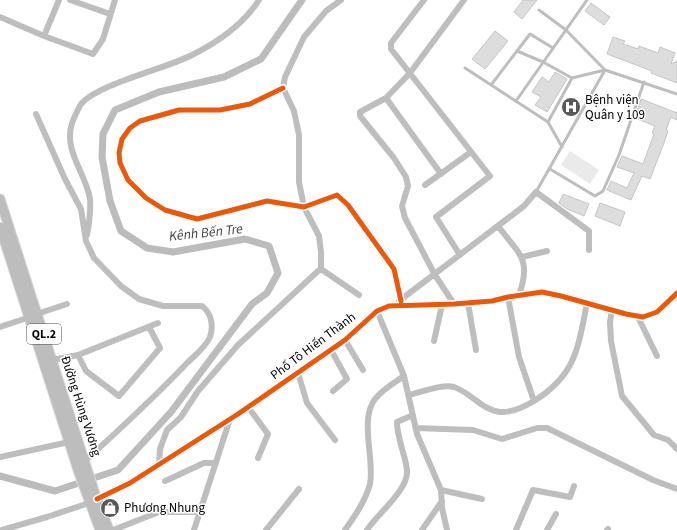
<svg xmlns="http://www.w3.org/2000/svg" width="677" height="530" font-family="'Source Sans 3',sans-serif">
<style>
.green{fill:#eaeaea}
.lines{fill:none;stroke-linecap:round;stroke-linejoin:round}
.canal{stroke:#bcbcbc;stroke-width:7}
.building{fill:#ddd;stroke:#c5c5c5}
.primary-casing{stroke:#dbdbdb;stroke-width:11}
.service{stroke:#bebebe;stroke-width:3}
.minor{stroke:#bebebe;stroke-width:6}
.tertiary{stroke:#bebebe;stroke-width:7}
.primary{stroke:#bdbdbd;stroke-width:9}
.cycleway-casing{stroke:#fff;stroke-width:8}
.cycleway{stroke:#e8590c;stroke-width:5}
.labels{text-anchor:middle;dominant-baseline:central;stroke-width:3;stroke-linejoin:round;paint-order:stroke}
.shield{fill:#fff;stroke:#4c4c4c;stroke-width:1}
.shield-label{font-size:12px;font-weight:bold;fill:#000}
.poi-label{font-size:13px;fill:#000;stroke:#fff;text-anchor:start}
.street-label{font-size:13px;fill:#000;stroke:#fff}
.water-label{font-size:14px;font-style:italic;fill:#414141;stroke:#fff}
</style>
<rect width="100%" height="100%" fill="#fff"/>
<!-- green -->
<path class="green" d="M570,151L599,170L590,184L561,165Z"/>
<g class="lines">
<!-- canal -->
<path class="canal" d="M0,476L55,491L118,470L171,412L252,304L267,293L278,273L269,246L245,239L173,252L147,248L121,231L110,201L102,157L103,134L115,110L159,92L224,77L261,59L302,0"/>
</g>
<!-- building -->
<path class="building" d="M523,0H537L522,19L514,12Z
M591,3L610,17L604,25L585,11Z
M495,31L508,41L485,69L472,59Z
M613,37L625,41L623,44L638,49L639,46L658,53L660,47L675,53L671,64L677,61V83L651,73L652,71L607,54Z
M555,72L567,79L547,112L535,105L541,97L532,92L542,77L549,82Z
M641,99L677,113V120L671,117L666,130L668,131L664,143L650,179L642,176L631,200L607,190L611,181L627,188L634,173L617,167L622,156L643,164L654,134L652,133L655,126L635,118Z
M563,194L589,204L584,216L567,209L559,203Z
M600,203L625,212L620,226L595,216Z"/>
<g class="lines">
<!-- primary casing -->
<g class="primary-casing">
<path id="primary" d="M0,199L95,494L109,530
M0,227L79,473L100,530"/>
</g>
<!-- service -->
<path class="service" d="M539,10L566,30L605,70
M517,51L543,62L572,78
M465,68L548,122L562,147
M491,85L530,34L553,48
M516,101L587,0
M548,122L572,78L605,70
M550,169L595,196L603,191L619,155L644,82
M536,192L605,70L677,94"/>
<!-- minor -->
<path class="minor" d="M70,0L110,14
M424,0L391,43V49L490,176L436,217L460,255
M0,17L44,36L93,54L103,39L115,0
M44,36L59,0
M283,88L250,104L220,110H179L140,121L130,128L122,139L119,153L120,163L128,180L146,198L165,210L197,219L267,201L304,207L337,195L348,205L394,269L401,301
M386,98L441,174
M36,114L65,179L81,209L86,241L94,258L121,286L139,299L163,306H202C211,313 214,325 210,337C206,347 194,356 186,364C154,398 119,430 85,461
M425,185L471,152
M498,226C519,254 532,259 519,295
M87,235C89,224 91,210 90,199C86,173 63,151 72,123C74,118 78,109 81,104C98,84 165,69 192,55C218,42 243,25 259,0
M522,257L547,251
M321,269V252L319,236L304,207L299,182V135L294,111L283,88L285,77L304,37L326,11L341,0
M508,297L519,357L534,401
M399,301L524,206L536,192L589,231V250
M468,303L476,350
M454,304L435,275L405,218L402,206L408,186L406,177L394,158L360,116V112L386,98L410,73L464,0
M612,310L610,322L611,341L622,396L654,435L668,440L677,449
M377,311L404,376L417,434L441,490L442,508L447,530
M37,314L67,304
M638,317L657,356
M0,327L30,317
M345,340L363,370
M434,341L442,305
M331,350L347,379L333,391
M78,355L86,371L119,396L160,348L149,327
M52,360L78,355L158,323
M298,373L307,403L335,440
M409,395C422,392 441,384 454,387C470,392 482,410 500,412C512,413 524,407 534,401C576,375 578,348 587,303
M248,407L268,434L258,458
M416,428L473,430L502,439L537,428H547L653,480L677,489
M0,457L69,442
M159,464L160,449L167,430L181,417L198,391L238,345L317,272L321,269L359,295
M165,481L204,463H216
M441,490L482,499
M2,530L47,517L89,503
M113,530L159,512H201
M194,530L230,419
M266,530L299,489
M345,530C354,517 366,500 370,484C375,459 359,420 375,399C383,389 394,383 404,376
M367,530C377,514 409,490 407,470C405,454 397,438 397,422L413,415
M422,530L442,501
M516,530L533,490L570,497L574,486
M547,530L556,514
M607,530L608,529"/>
<!-- tertiary -->
<path class="tertiary" d="M97,499L130,483L238,414L345,340L377,311L389,306L454,304L492,301L508,297L542,292L561,296L626,314L643,317L657,312L677,293"/>
<!-- primary -->
<use href="#primary" class="primary"/>
<!-- cycleway casing -->
<g class="cycleway-casing">
<path id="cycleway" d="M283,88L250,104L220,110H179L140,121L130,128L122,139L119,153L120,163L128,180L146,198L165,210L197,219L267,201L304,207L337,195L348,205L394,269L401,301
M97,499L130,483L238,414L345,340L377,311L389,306L454,304L492,301L508,297L542,292L561,296L626,314L643,317L657,312L677,293"/>
</g>
<!-- cycleway -->
<use href="#cycleway" class="cycleway"/>
</g>
<!-- icons -->
<defs>
<g id="hospital-disc" transform="scale(1)"><circle r="9.5" fill="#595959" stroke="#fff"/><path d="M-5-5h3v3.5h4V-5h3V5h-3V1.5h-4V5h-3Z" fill="#fff"/></g>
<g id="shop-disc" transform="scale(1)"><circle r="9.5" fill="#595959" stroke="#fff"/><path d="M-5-2.5h2.3a2.7 3.5 0 0 1 5.4 0H5L5.5 6h-11ZM-1.5-2.5h3a1.5 2.3 0 0 0-3 0Z" fill="#fff"/></g>
</defs>
<g fill-rule="evenodd">
<use href="#hospital-disc" x="571" y="107"/>
<use href="#shop-disc" x="110" y="508"/>
</g>
<g class="labels">
<!-- shield labels -->
<rect class="shield" x="27" y="324" width="34" height="20" rx="3"/>
<g class="shield-label">
<text x="44" y="334">QL.2</text>
</g>
<!-- poi labels -->
<g class="poi-label">
<text x="585" y="100">Bệnh viện<tspan x="585" dy="15">Quân y 109</tspan></text>
<text x="124" y="508">Phương Nhung</text>
</g>
<!-- street labels -->
<g class="street-label">
<text transform="translate(313 346) rotate(-37)">Phố Tô Hiến Thành</text>
<text transform="translate(81 406) rotate(72)">Đường Hùng Vương</text>
</g>
<!-- water labels -->
<g class="water-label">
<text transform="translate(206 233) rotate(-6)">Kênh Bến Tre</text>
</g>
</g>
</svg>
